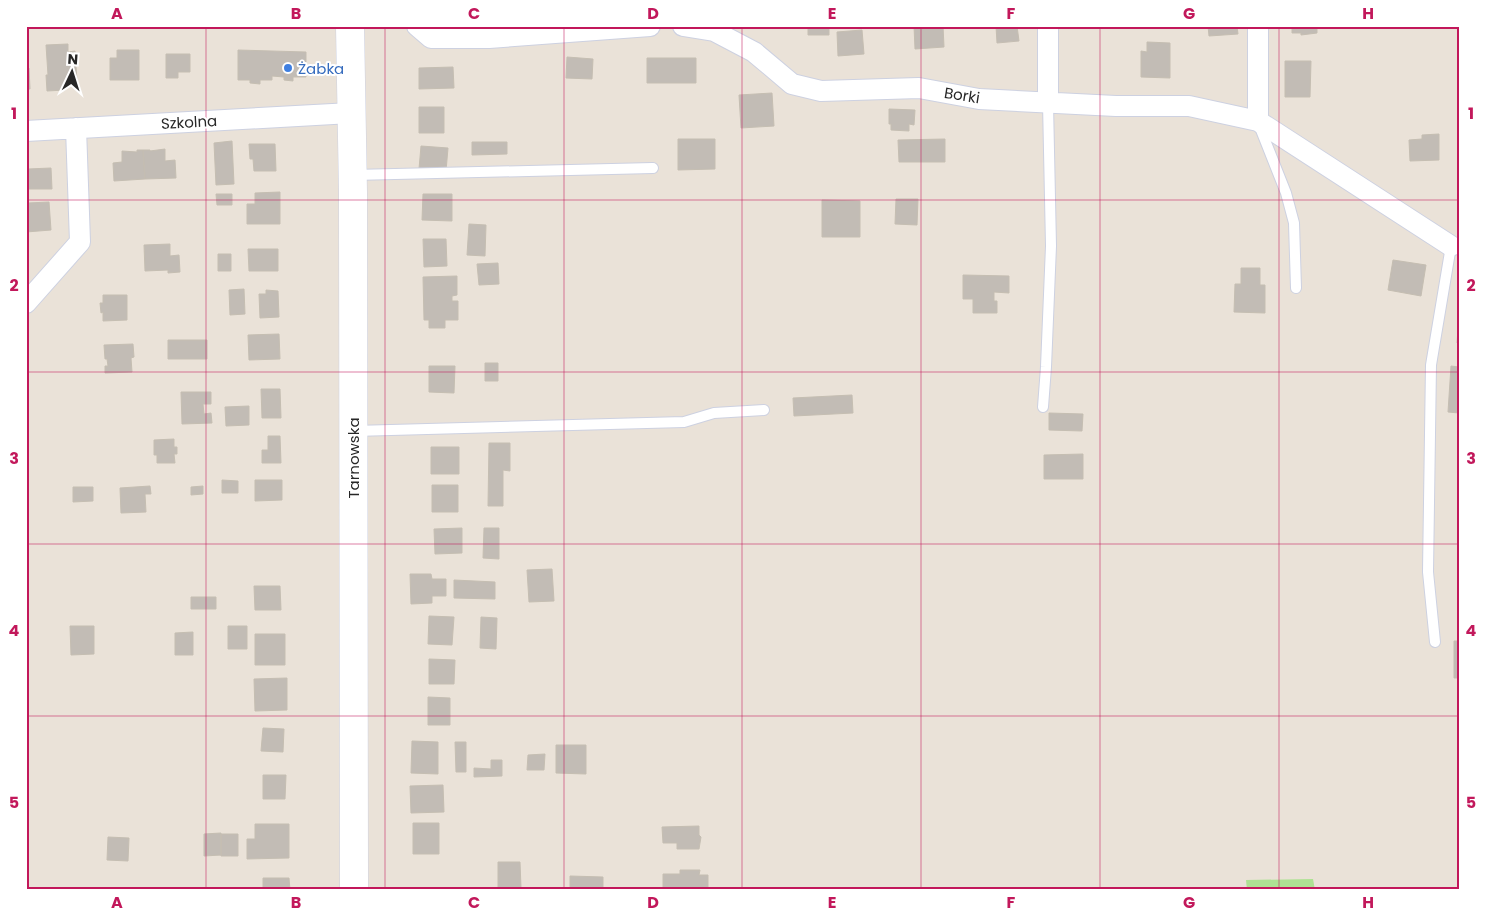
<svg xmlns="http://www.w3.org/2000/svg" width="1485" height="916" font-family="Poppins,sans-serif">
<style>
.green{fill:#aee293}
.building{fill:#c2bcb5;stroke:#c5beb2}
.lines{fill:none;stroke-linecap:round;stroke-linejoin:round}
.lane-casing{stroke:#cdd1e1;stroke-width:12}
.street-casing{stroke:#cdd1e1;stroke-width:22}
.secondary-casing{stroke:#cdd1e1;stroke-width:29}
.lane{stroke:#fff;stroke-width:10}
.street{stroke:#fff;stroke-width:20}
.secondary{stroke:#fff;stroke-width:28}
.grid{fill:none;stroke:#c2185b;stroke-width:1;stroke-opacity:0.55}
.shop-dot{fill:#3f7fe0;stroke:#fff;stroke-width:2}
.labels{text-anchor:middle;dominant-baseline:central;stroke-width:4;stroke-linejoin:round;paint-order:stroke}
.shop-label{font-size:15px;fill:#366cbe;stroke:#fff;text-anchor:start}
.street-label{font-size:15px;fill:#272727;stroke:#fff}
.neatline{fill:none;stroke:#c2185b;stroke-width:2}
.grid-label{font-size:16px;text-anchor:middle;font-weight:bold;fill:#c2185b}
</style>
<rect width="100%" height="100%" fill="#eae2d8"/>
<!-- green -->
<path class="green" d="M1313,879L1315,890H1247L1246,880Z"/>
<!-- building -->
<path class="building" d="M808,26H829V35H808Z
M914,26H943L944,47L915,49Z
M996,26H1017L1019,41L997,43Z
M1208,26H1237L1238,34L1209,36Z
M1292,26H1317V33L1301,35V33H1292Z
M862,30L864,54L838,56L837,32Z
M1147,42L1170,43V78L1141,77V51L1147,52Z
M68,44V52L75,51L77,81L64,82L65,90L47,91L46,75H48L46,45Z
M117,50H139V80H110V58H117Z
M238,50L306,52V77H293V81L284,80V77L272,76V80H260V84L250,83V80H238Z
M166,54H190V72H178V78H166Z
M567,57L593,59L592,79L566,78Z
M647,58H696V83H647Z
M1285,61H1311L1310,97H1285Z
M453,67L454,88L419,89V68Z
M26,68H29L30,89H26Z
M772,93L774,126L741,128L739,95Z
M419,107H444V133H419Z
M889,109L915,110L914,125L909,124V131L891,130V124H889Z
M1439,134V160L1410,161L1409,140L1422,139V135Z
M678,139H715V169L678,170Z
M945,139V162H899L898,140Z
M232,141L234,184L216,185L214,143Z
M472,142H507V154L472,155Z
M249,144H275L276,171H254L253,159H250Z
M421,146L448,148L446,171L419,169Z
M165,149V161L175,160L176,178L145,179L143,150H150V151Z
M137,150H143L145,179L114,181L113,163L122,162V151L137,152Z
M51,168L52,189H29L28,169Z
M280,192V224H247V204H255V193Z
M216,194H232V205H217Z
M423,194H452V221L422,220Z
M896,199H918L917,225L895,224Z
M822,200L860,201V237H822Z
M49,202L51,230L26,232L28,203Z
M469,224L486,225L485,256L467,255Z
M423,239H446L447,266L424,267Z
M170,244V256L179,255L180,272L168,273V270L145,271L144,245Z
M248,249H278V271H249Z
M218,254H231V271H218Z
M1393,260L1426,265L1421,296L1388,290Z
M498,263L499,284L479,285L477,264Z
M1241,268H1260V285H1265V313L1234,312L1235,284H1241Z
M963,275L1009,276V293L994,292V301H997V313H973V299H963Z
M457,276V295L452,296V301H458V320H445V328H429V320H424L423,277Z
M244,289L245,314L230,315L229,290Z
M266,290L278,291L279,317L260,318L259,294H266Z
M103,295H127V320L103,321V312L101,313L100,303H103Z
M1459,315V344L1457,343Z
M279,334L280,359L249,360L248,335Z
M168,340H207V359H168Z
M133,344L134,357L131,358L132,372L105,373V366H108L107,359H105L104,345Z
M485,363H498V381H485Z
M429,366H455L454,393L429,392Z
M1451,366L1459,367V413L1448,412Z
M261,389H280L281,418H262Z
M181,392H211V404H203L204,414L211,413L212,423L182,424Z
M852,395L853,413L794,416L793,398Z
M249,406V425L226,426L225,407Z
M1049,413L1083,414L1082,431L1049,430Z
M268,436H280L281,463H262V450H268Z
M174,439V447H177V454H174L175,463H157V455H154V440Z
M489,443H510V471L503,470V506H488Z
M431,447H459V474H431Z
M1083,454V479H1044V455Z
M222,480L238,481V493H222Z
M255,480H282V500L255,501Z
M432,485H458V512H432Z
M150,486L151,494H145L146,512L121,513L120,488Z
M203,486V494L191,495V487Z
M73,487H93V501L73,502Z
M462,528V553L435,554L434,529Z
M484,528H499V559L483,558Z
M552,569L554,601L529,602L527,570Z
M410,574H431L432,579H446V596H432V603L411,604Z
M454,580L495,582V599L454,598Z
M254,586H280L281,610H255Z
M191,597H216V609H191Z
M429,616L454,617L452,645L428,644Z
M481,617L497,618L496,649L480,648Z
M70,626H94V654L71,655Z
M228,626H247V649H228Z
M193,632V655H175V633Z
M255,634H285V665H255Z
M1454,641H1459V678H1454Z
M429,659L455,660L454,684H429Z
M287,678V710L255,711L254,679Z
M428,697L450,698V725H428Z
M263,728L284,729L283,752L261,751Z
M412,741L438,742V774L411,773Z
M455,742H466V772H456Z
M556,745H586V774L556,773Z
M545,754L544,770H527L528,755Z
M491,760H502V776L474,777V768L491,769Z
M263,775H286L285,799H263Z
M443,785L444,812L411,813L410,786Z
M413,823H439V854H413Z
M255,824H289V858L247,859V839H255Z
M699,826V835L701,837L699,849H677V843H663L662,827Z
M221,833V855L204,856V834Z
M221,834H238V856H221Z
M108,837L129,838L128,861L107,860Z
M498,862H520L521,888L498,889Z
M680,870H700L699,875H708V890H663V874H680Z
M570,876L603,877V890H570Z
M263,878H289L290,890H263Z"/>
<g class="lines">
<!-- lane casing -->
<g class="lane-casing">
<path id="lane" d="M1259,125L1286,193L1294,223L1296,288
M353,175L653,168
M1043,407L1046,367L1051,246L1048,103
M354,431L684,422L714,413L764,410
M1435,642L1428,572L1431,365L1451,246"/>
</g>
<!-- street casing -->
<g class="street-casing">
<path id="street" d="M417,26L431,38H489L650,26
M683,26L714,31L754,52L792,84L821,91L919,88L979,99L1116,106H1189L1258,121L1451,246
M1048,26V103
M1258,121V26
M26,131L351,113
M26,303L80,242L76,128"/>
</g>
<!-- secondary casing -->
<g class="secondary-casing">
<path id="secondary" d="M350,26L353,193L354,890"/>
</g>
<!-- lane -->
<use href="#lane" class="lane"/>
<!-- street -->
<use href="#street" class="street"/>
<!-- secondary -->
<use href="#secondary" class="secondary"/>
</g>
<!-- grid -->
<path class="grid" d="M206,26V890M385,26V890M564,26V890M742,26V890M921,26V890M1100,26V890M1279,26V890M26,200H1459M26,372H1459M26,544H1459M26,716H1459"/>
<!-- markers -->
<circle class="shop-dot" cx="288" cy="68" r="5"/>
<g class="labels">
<!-- shop labels -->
<g class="shop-label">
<text x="298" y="68">Żabka</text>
</g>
<!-- street labels -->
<g class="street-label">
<text transform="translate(962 95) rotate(9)">Borki</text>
<text transform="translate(189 122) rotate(-3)">Szkolna</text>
<text transform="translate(353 458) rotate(-90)">Tarnowska</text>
</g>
</g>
<!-- border -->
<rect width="1485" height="916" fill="none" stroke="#ffffff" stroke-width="55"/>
<!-- north arrow -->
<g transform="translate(72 72) rotate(4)" stroke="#ffffff" stroke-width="4" paint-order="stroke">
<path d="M0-4L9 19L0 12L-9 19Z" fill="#272727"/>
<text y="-8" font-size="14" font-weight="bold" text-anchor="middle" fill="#272727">N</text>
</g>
<rect x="28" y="28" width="1430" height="860" class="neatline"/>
<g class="grid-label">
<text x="117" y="19">A</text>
<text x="296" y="19">B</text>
<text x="474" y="19">C</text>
<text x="653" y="19">D</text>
<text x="832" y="19">E</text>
<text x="1011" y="19">F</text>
<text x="1189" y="19">G</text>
<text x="1368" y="19">H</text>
<text x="14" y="119">1</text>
<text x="1471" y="119">1</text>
<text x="14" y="291">2</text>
<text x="1471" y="291">2</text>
<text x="14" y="464">3</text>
<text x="1471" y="464">3</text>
<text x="14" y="636">4</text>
<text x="1471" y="636">4</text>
<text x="14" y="808">5</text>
<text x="1471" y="808">5</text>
<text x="117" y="908">A</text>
<text x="296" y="908">B</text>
<text x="474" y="908">C</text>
<text x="653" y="908">D</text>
<text x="832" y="908">E</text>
<text x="1011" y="908">F</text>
<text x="1189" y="908">G</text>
<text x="1368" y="908">H</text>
</g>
</svg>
